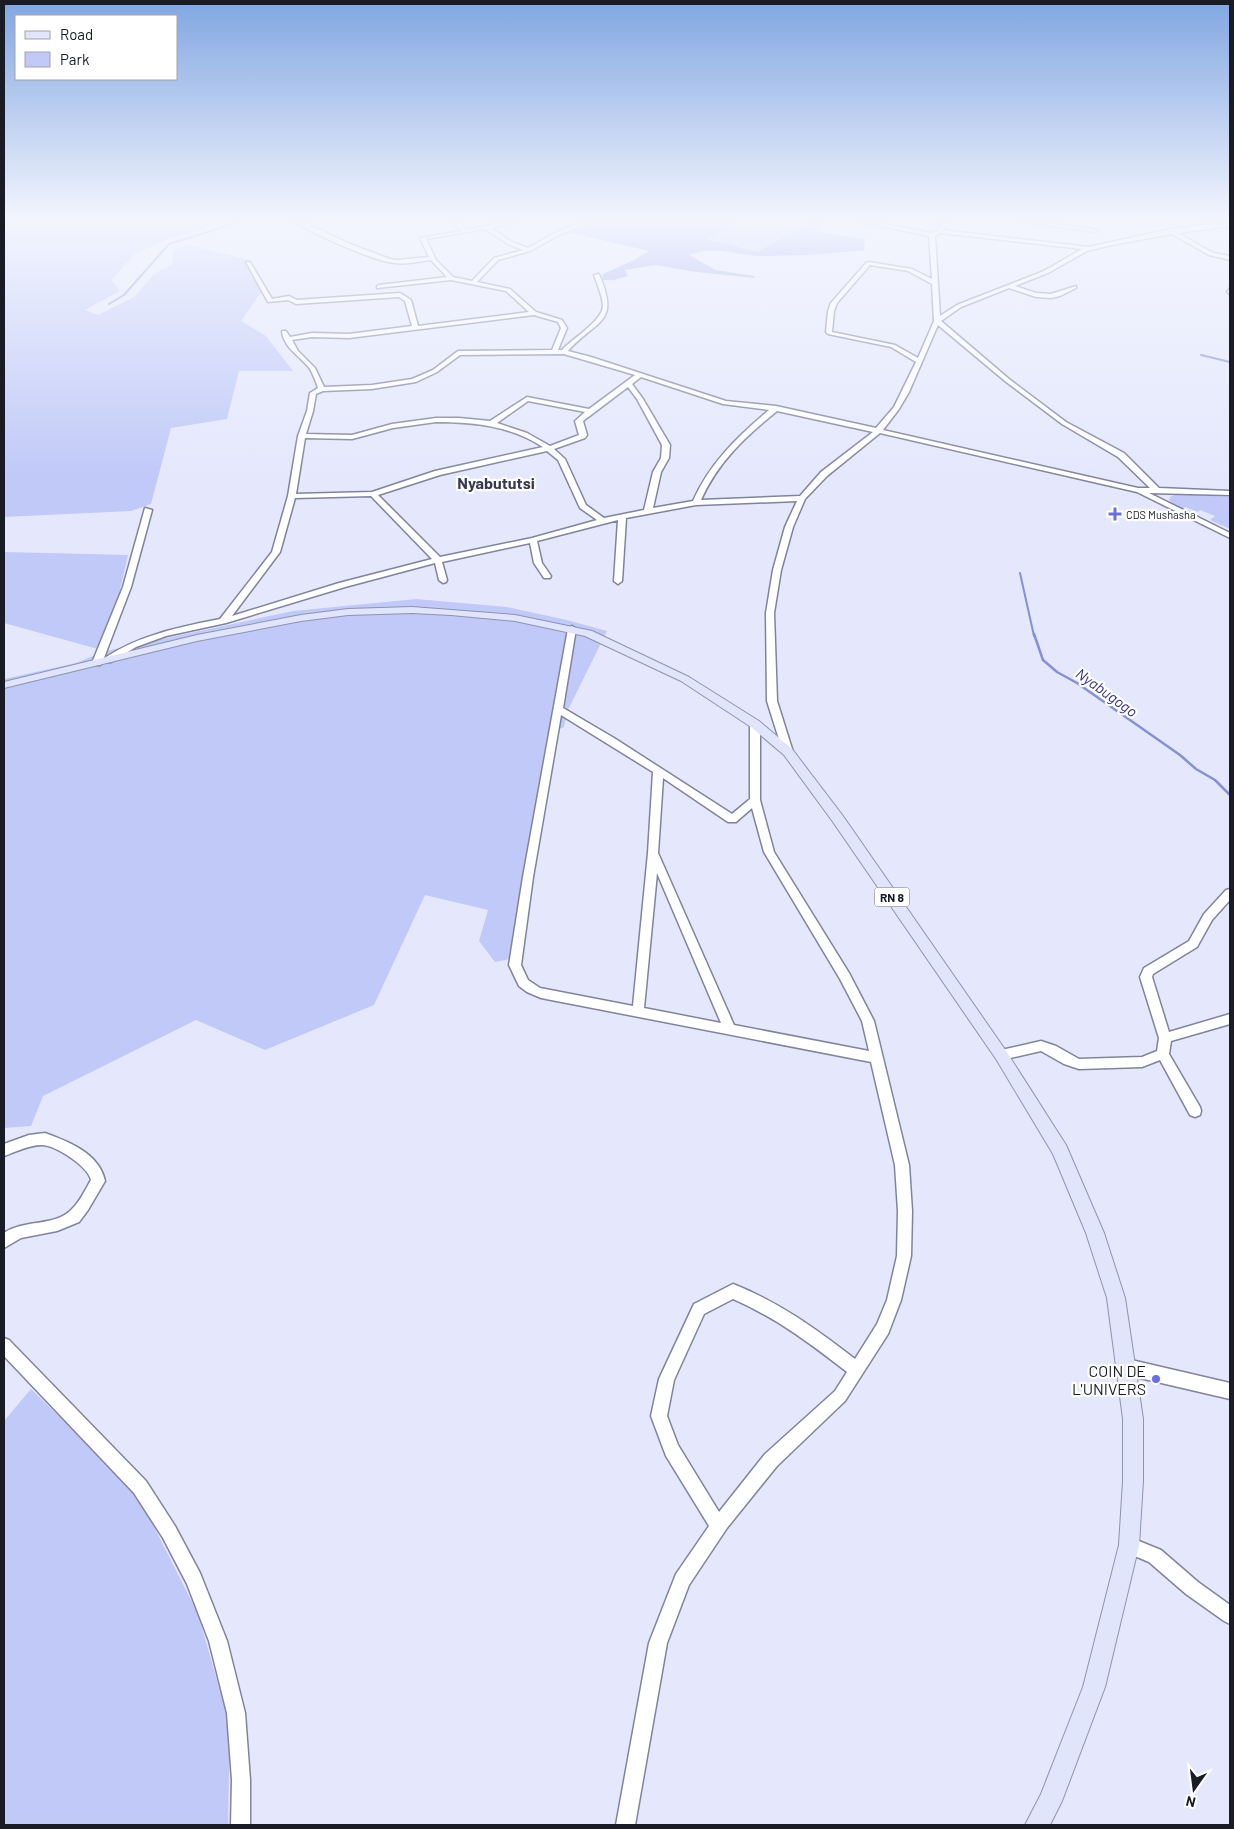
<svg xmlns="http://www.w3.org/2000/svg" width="1234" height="1829" font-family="Barlow,sans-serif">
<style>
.green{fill:#c0c9f8}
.forest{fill:#98a3eb}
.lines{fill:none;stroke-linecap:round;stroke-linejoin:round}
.stream-far1{stroke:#8590d6;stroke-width:2}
.stream{stroke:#8590d6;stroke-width:2.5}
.minor-casing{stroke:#80849b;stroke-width:3}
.major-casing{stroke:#8e93af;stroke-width:2}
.minor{fill:#fff;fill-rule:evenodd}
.major{fill:#e0e5fc;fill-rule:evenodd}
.poi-dot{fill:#676ee7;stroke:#fff;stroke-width:2}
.labels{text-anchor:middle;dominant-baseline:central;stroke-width:4.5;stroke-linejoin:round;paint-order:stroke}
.far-poi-label{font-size:11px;fill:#1a1c25;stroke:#fff;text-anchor:start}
.shield{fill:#fff;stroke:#5f6066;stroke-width:1}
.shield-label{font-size:12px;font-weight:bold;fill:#1a1c25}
.water-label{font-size:15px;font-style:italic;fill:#2e2f81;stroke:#fff}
.far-district-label{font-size:16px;font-weight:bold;fill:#373a4e;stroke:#fff}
.near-poi-label{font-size:16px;fill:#1a1c25;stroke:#fff;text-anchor:end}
</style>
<rect width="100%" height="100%" fill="#e5e8fc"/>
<!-- green -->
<path class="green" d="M4,221H228L166,240L135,254L111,280L120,291L85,310L98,315L134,297L153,275L172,264L174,249L189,245L249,260L264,288L241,321L266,336L293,371H239L227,419L171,428L151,504L131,511L4,517Z
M740,221H813L757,252L708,239Z
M1177,494L1230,497V529L1210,520L1215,516L1200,510L1198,512L1185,507L1182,509L1174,505L1169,500L1170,497Z
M4,552L128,555L106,651L293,611L416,599L507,607L567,620L607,631L567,712L564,727L548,734L510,959L495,962L479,941L488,910L425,895L374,1005L265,1050L196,1020L43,1096L31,1126L4,1128V679L76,663L105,651L4,623Z
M31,1389L136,1491L198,1614L230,1726L228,1825H4V1421Z"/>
<!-- forest -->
<path class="forest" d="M597,221H740L708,239L757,252L813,221H830L813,231L865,239L864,250C829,254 796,256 760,256C734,255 715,245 689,255L716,270L754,276L755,278L696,272L655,265L625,270L628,276L614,280H602L603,274L634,260L649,251L568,232Z"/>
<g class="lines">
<!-- stream-far1 -->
<path class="stream-far1" d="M109,304L124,295L169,244L243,221
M1201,355L1230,362
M1020,573L1034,636"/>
<!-- stream -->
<path class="stream" d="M1034,634L1043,660L1057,672L1077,683L1180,755L1196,769L1215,780L1230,795"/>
<!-- minor casing -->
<g class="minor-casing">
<path id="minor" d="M294,221H301L350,244L390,259L397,260L429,257L420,238L462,231L451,221H457L467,230L507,221H517L491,228L512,242L528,248C548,237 572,221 595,221L559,235L530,251L498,260L477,282L510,289L536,312L562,320L567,328L558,350H562C572,339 602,321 603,306C603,297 597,284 594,275L599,274C621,325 596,319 568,351L591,357L726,401L776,406L876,428L894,407L916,362L891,347L828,334L826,332L828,311L831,303L866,263L869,262L912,269L932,279L929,236L856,221H868L931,233L937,230L943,221H948L943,230L1088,247L1171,229L1230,222V226L1178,233L1213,253L1230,256V260L1209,255L1172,234L1112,245L1087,251L1048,273L1015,286L1036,293L1051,294L1076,286V288L1060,296L1051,298L1036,297L1009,288L961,307L941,321L1009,379L1066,422L1124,453L1159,488L1230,491V495L1149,493L1230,533V538L1137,492L880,433L827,476L805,499L793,527L781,570L774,613L777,701L793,752L788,755L783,752L767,701L766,613L773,570L785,527L797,501L696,505L626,518L622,581L618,584L614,581L618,520L537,541L542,563L551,576L550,578H544L534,563L530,543L442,562L447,580L446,582L443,583L439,580L435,563L345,587L226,623L166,636L136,647L111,662H105V658C139,635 180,627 220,619L272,552L288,496L298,436L307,411L310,393L318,388C316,382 313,374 310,369C300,356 283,347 282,331H286L290,337L312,333L349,334L412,326L405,301L399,297L296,304L288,300L268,302L246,262H250L272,299L289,296L297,300L400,293L411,300L418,326L529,312L506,291L451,280L377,288V286L379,285L447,277L431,260C420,261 406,265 395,263C373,261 313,234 294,221ZM485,229L508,244L523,250L494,258L472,281L453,277L436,260L426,239ZM940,233L1082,249L1044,271L957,305L940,316L935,236ZM870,265L908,271L932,284L934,321L918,358L895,345L832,332L834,311L837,303ZM534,315L558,322L561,328L552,350L458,351L433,370L412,379L372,385L324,387L315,368L298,351L292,340L312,337L349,338ZM938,325L1005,381L1062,424L1118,457L1150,488H1138L883,430L899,409L909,392ZM564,354L635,375L589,409L527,397L490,421L459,418H436L392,424L352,435L306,434L313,411L316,394L323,391L372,389L416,382L437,372L460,355ZM641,377L723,404L769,410C737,437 710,463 693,501L653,508L661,472L669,458L670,445L643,399L632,384ZM628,387L637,399L662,445L661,458L653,472L644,510L604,518L586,505L565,459L554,449L585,438L587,435L583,421ZM528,401L585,412L575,421L579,435L550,446L527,433L497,423ZM777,411L873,432L821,472L800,496L701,500C718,462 745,437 777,411ZM436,422C474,422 511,426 543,447L435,471L372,492L296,494L305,438L352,439L393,428ZM547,451L558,460L580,508L597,520L532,538L440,557L378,495L440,475ZM371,496L432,559L339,583L232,616L280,552L295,498Z
M1018,221H1036L1098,230L1095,232Z
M1230,288V294L1227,292Z
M145,508L152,510L131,587L102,663L100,665H94L92,663L123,587Z
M572,626L576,629L563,708L614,738L732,814L750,799V724L755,721L760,724V800L774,852L849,973L874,1021L909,1165L912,1211L911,1256L901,1300L888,1334L845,1401L777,1466L727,1528L689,1585L667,1643L635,1825H616L649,1643L676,1574L709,1526L666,1456L651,1416L659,1379L694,1304L733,1284C779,1302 816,1329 855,1359L877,1324L887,1300L897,1256L898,1211L895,1165L871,1062L541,998L527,992L519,986L509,965L523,877L568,629ZM561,715L653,772L648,853L633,1006L540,988L528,980L521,965L533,877ZM663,778L728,822H736L752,808L764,852L840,979L862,1021L869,1051L734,1025L658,853ZM657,873L721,1023L644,1008ZM733,1299C778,1319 808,1342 847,1372L835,1391L765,1454L719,1512L678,1445L667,1416L674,1380L704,1314Z
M1230,889V900L1212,920L1197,947L1153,974L1152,977L1169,1032L1230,1014V1024L1171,1041L1169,1054L1200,1107L1201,1111L1200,1115L1195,1117L1190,1115L1160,1060L1142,1067L1079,1069L1064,1064L1041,1051L1001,1060L997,1059L995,1055L997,1051L1041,1041L1056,1046L1079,1059L1142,1057L1157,1051L1159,1038L1140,977L1144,968L1189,941L1204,914L1226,890Z
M45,1133C69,1142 99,1153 105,1181L88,1210L79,1222L57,1231L21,1238L4,1248V1233C24,1219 54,1227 71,1210C80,1202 85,1190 91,1180C88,1166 55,1145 42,1145C28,1145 16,1152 4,1156V1144L29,1135Z
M4,1338L9,1340L146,1481L175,1526L200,1573L227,1641L245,1713L250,1780V1825H231L232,1780L227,1713L209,1641L187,1584L163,1538L134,1493L4,1356Z
M1127,1359L1230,1383V1399L1127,1375L1122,1372L1119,1367L1122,1362Z
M1129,1537L1161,1550L1198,1582L1230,1605V1624L1224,1621L1186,1594L1149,1562L1123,1551L1121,1545L1123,1539Z"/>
</g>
<!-- major casing -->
<g class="major-casing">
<path id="major" d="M412,607L515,615L592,631L689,677L759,721L792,749L843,816L1006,1051L1066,1145L1104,1233L1125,1298L1143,1419V1481L1139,1545L1105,1687L1062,1801L1050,1825H1025L1041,1794L1083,1687L1119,1545L1123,1481V1419L1107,1298L1086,1233L1053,1154L996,1059L833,822L784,755L751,727L681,681L585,636L515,621L451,615L412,613L348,615L301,621L197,641L4,688V682L197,635L301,615L348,609Z"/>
</g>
<!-- minor -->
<use href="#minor" class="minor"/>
<!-- major -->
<use href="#major" class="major"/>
</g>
<!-- sky -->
<linearGradient id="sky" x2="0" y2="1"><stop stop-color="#80a6e1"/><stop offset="0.46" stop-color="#f3f5fe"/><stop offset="1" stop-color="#f3f5fe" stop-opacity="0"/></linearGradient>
<rect width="1234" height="477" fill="url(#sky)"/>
<!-- markers -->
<g class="poi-dot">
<path d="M1112.5 506.5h5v5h5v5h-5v5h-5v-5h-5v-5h5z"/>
<circle cx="1156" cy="1379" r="5"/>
</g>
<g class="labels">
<!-- far-poi labels -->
<g class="far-poi-label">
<text x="1126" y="514">CDS Mushasha</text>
</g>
<!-- shield labels -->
<rect class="shield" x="874.5" y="887.5" width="35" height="19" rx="4"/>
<g class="shield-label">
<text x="892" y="897">RN 8</text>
</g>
<!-- water labels -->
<g class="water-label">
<text transform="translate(1107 692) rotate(36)">Nyabugogo</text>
</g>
<!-- far-district labels -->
<g class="far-district-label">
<text x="496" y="482">Nyabututsi</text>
</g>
<!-- near-poi labels -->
<g class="near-poi-label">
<text x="1146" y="1370">COIN DE<tspan x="1146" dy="18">L'UNIVERS</tspan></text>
</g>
</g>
<!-- border -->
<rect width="1234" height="1829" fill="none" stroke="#1a1c25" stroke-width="10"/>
<!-- legend -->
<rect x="15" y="15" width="162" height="65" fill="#ffffff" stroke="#a3a4a8"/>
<rect x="25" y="31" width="25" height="8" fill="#e0e5fc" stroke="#a3a4a8"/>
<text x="60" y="40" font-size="15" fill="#1a1c25">Road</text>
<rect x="25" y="52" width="25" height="15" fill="#c0c9f8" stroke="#a3a4a8"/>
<text x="60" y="65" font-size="15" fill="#1a1c25">Park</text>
<!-- north arrow -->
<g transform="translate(1194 1789) rotate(194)" stroke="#ffffff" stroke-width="4" paint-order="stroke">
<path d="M0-4L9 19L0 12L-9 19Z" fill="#1a1c25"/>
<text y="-8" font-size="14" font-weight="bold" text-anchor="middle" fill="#1a1c25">N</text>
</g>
</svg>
